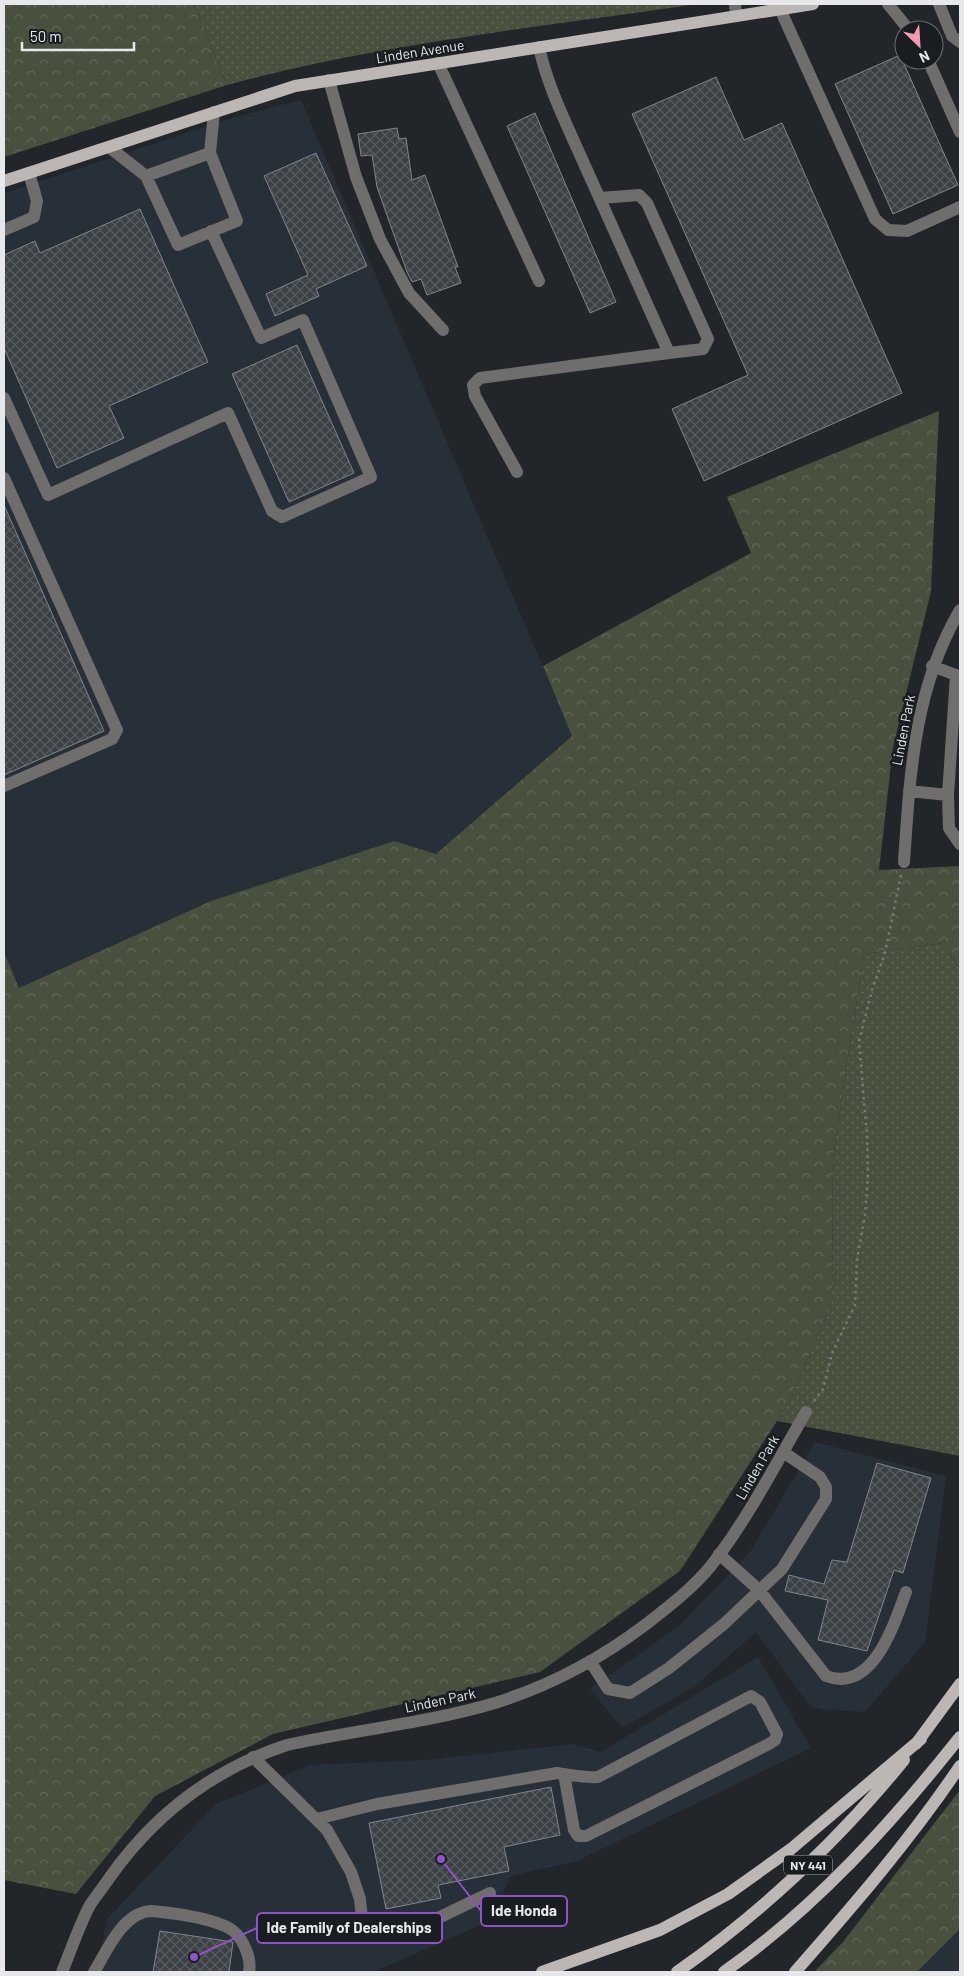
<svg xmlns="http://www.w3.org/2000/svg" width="964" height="1976" font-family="Barlow,sans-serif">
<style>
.built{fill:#272f38}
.grass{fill:url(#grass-dots)}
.forest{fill:url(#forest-crowns)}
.building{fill:url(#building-cross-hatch);stroke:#80858a}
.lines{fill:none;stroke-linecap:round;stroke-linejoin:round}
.path{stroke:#777a7d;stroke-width:2.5;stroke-dasharray:2.5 4;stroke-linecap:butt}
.minor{stroke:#706e6c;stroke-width:12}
.major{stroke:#bcb7b4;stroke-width:12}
.labels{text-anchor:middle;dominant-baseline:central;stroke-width:5;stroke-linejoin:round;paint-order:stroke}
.shield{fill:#191c20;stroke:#a8abae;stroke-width:1}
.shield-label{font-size:12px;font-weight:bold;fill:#e6e8eb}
.street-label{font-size:14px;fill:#e6e8eb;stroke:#191c20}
.leader{fill:none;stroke:#9052c8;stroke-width:2}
.callout-dot{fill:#9052c8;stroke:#191c20;stroke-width:2}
.callout{fill:#191c20;stroke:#9052c8;stroke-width:2}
.callout-label{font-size:15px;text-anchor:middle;font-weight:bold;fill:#e6e8eb}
</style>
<defs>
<pattern id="grass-dots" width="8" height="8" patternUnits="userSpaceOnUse" patternTransform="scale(1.25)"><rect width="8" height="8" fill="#49503d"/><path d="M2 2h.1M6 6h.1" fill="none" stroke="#636959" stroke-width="1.8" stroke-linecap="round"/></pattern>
<pattern id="forest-crowns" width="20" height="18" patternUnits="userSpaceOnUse" patternTransform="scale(1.25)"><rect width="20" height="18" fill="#49503d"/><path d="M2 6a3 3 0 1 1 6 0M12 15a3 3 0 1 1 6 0" fill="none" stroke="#636959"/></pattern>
<pattern id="building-cross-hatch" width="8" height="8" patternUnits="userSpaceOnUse" patternTransform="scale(1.25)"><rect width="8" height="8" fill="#3c4145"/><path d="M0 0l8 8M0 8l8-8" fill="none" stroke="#585c60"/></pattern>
</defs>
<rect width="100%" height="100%" fill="#22262a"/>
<!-- built -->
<path class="built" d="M301,100L572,735L436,854L393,841L211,901L19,988L4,952V193L235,117Z
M815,1442L946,1476L925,1642L865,1712L811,1708L756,1632L694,1687L622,1728L590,1689L680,1625L750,1552Z
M758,1657L811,1748L577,1861L511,1876L488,1922L373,1972H96L107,1919L216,1804L310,1765L426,1760L573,1744L601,1752Z
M960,1929V1972H917Z"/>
<!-- grass -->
<path class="grass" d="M195,4H698C541,27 381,43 227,85Z
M944,943L960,969V1456L777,1421L788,1404L832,1303L833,1157L864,954Z"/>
<!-- forest -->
<path class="forest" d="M4,4H195L227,85L4,157Z
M939,411L931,591L893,747L879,870L960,866V969L944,943L864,954L833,1157L832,1303L788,1404L680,1571L540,1672L273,1734L155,1796L76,1894L4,1880V952L19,988L211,901L394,841L436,854L572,736L543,666L751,553L727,497Z
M960,1790V1929L917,1972H814L843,1942Z"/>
<!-- building -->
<path class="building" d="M900,55L958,185L893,214L835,84Z
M716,77L744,140L782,123L902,393L704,481L672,409L748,375L632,114Z
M535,113L616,302L590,313L507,126Z
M397,128L399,139L406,138L412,180L425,175L458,267H455L461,283L427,295L421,279L412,282L407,272L377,187L372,155L361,156L358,134Z
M316,153L367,266L316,289L319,296L275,316L266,294L308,275L264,176Z
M140,209L208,362L109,406L124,438L57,468L4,348V255L35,241L40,253Z
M297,345L354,473L289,502L232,374Z
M4,505L104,731L4,775Z
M877,1463L931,1478L903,1573L894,1570L867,1651L818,1640L828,1600L785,1591L789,1575L824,1584L832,1560L847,1562Z
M551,1787L560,1835L504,1847L509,1871L438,1885L441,1898L386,1909L369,1823Z
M160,1931L233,1942L229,1972H153Z"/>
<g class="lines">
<!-- path -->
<path class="path" d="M814,1401L823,1389L832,1353L855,1305L857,1259L865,1215L868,1175L867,1136L859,1041L872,990L885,953L901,875"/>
<!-- minor -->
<path class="minor" d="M735,4L736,16
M888,4L909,30
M939,4L952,36L960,42
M780,9L875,219L888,230L907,231L960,207
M539,47C548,89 569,129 586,168C614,230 641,291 669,353L703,349L708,339L647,203L639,195L600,198
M928,60L960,132
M438,63L539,281
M329,80L356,177L380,239L409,293L443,330
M109,147L146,176L178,245L237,221L210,153L214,112
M146,176L210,153
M4,230L34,217L37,201L29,173
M4,398L48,495L228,413L272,511L282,517L371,477L303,320L261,338L211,231
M517,472L475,396L473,385L480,378L669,353
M4,478L117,730L112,739L4,786
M909,791L948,795L956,675L932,666
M948,795L949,828L960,844
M904,862C910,774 914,688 960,610
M719,1554L759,1590L826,1676C873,1694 894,1624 906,1592
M590,1661L608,1689L630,1693L669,1668L724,1624L782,1569L826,1499V1487L820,1477L783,1452
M253,1757L327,1830L351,1872L360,1899L362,1919L371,1931L394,1935L411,1931L490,1893
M317,1819L377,1804L557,1773C572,1775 583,1778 598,1777L751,1696L760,1702L777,1734L775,1740L769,1744L586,1836H578L574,1830L564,1774
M62,1972C71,1950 79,1926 90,1905C96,1896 104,1886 110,1877C154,1815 214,1769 287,1745C356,1730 427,1723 495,1703C549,1686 600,1659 645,1625C667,1608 692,1589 710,1567C748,1519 775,1465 806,1412
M94,1972C107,1951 123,1912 151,1911C174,1913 209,1918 229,1928C242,1935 252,1958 249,1972"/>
<!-- major -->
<path class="major" d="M4,181L295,86L813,4
M916,1744L960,1684
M542,1972L660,1930L728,1894L791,1849L921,1739
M677,1972C762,1912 838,1841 904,1760
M724,1972C816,1907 890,1825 960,1737
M795,1972C853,1906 911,1839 960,1766"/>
</g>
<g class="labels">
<!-- shield labels -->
<rect class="shield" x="784" y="1855.5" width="48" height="19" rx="4"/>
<g class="shield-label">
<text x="808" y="1865">NY 441</text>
</g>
<!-- street labels -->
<g class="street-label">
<text transform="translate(420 51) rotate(-9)">Linden Avenue</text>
<text transform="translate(903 730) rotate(-79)">Linden Park</text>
<text transform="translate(757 1467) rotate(-60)">Linden Park</text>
<text transform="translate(440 1700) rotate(-12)">Linden Park</text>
</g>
</g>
<!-- callouts -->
<path class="leader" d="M441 1859L481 1911M194 1957L257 1928"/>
<g class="callout-dot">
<circle cx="441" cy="1859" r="5"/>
<circle cx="194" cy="1957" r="5"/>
</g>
<g class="callout">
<rect x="481" y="1896" width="86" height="30" rx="5"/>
<rect x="257" y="1913" width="185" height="30" rx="5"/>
</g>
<g class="callout-label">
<text x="524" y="1916">Ide Honda</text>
<text x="349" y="1933">Ide Family of Dealerships</text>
</g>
<!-- border -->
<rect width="964" height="1976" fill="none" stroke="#e6e8eb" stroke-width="10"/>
<!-- north arrow -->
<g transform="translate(919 45) rotate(155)"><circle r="24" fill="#191c20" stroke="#6b6e71"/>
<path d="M0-4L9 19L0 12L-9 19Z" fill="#f39aab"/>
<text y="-8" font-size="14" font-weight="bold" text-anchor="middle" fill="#e6e8eb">N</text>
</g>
<!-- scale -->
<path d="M22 42v8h112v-8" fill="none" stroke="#e6e8eb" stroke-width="2.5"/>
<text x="30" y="42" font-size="15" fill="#e6e8eb" stroke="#191c20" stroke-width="4" paint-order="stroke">50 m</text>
</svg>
